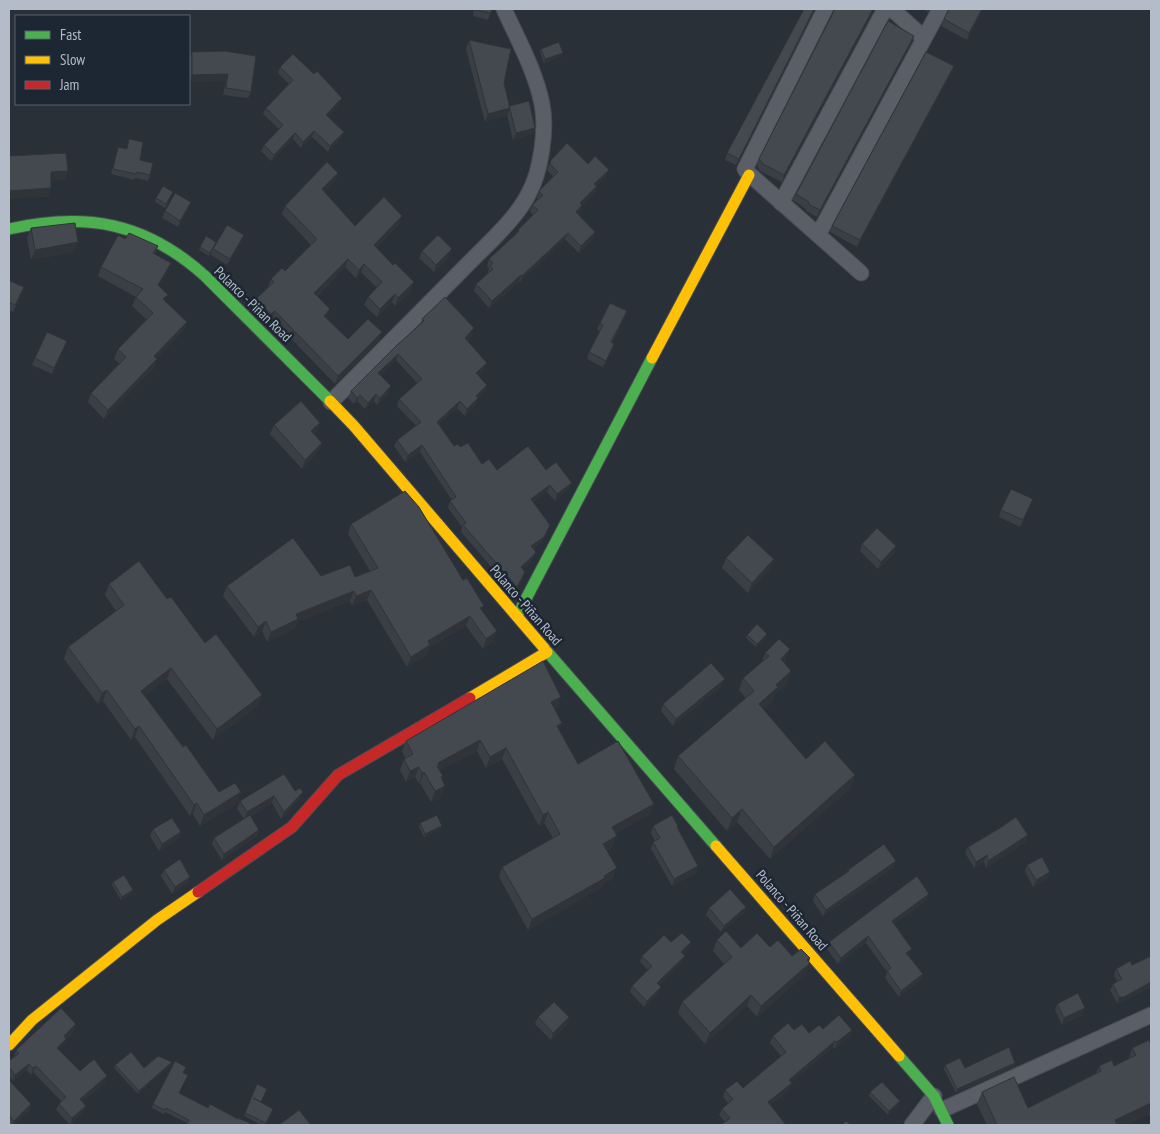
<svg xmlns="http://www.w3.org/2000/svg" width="1160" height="1134" font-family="'PT Sans Narrow',sans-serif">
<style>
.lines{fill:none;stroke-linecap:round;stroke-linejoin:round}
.street-casing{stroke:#484c53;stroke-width:17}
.fast-casing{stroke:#484c53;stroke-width:13}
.slow-casing{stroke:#484c53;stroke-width:13}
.jam-casing{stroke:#484c53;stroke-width:13}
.street{stroke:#5a5e66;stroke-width:15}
.fast{stroke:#4caf50;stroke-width:11}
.slow{stroke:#ffc107;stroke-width:11}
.jam{stroke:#c62828;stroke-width:11}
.wall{fill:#3a3f45}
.shaded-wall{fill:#303338}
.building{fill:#444950;stroke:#303338}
.labels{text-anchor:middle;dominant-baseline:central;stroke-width:5;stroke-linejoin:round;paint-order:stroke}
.street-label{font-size:14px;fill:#b4bcc9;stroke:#1d2633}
</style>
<rect width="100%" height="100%" fill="#2a3038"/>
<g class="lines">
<!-- street casing -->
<g class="street-casing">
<path id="street" d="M825,9L745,169L747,172L861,273
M892,9L924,38
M781,203L885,9
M818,235L940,9
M331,402C375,358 418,314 462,270C483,248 516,220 529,193C541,171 547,129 542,104C535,70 518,40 504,9
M942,1110L1151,1015
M912,1125L934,1096"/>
</g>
<!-- fast casing -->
<g class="fast-casing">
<path id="fast" d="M9,229C86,212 145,222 205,276L330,401
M517,616L652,358
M544,648L716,846
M899,1056L934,1096L948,1125"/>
</g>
<!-- slow casing -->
<g class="slow-casing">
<path id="slow" d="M652,358L749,175
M330,401L354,426L544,648
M470,698L547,652
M716,846L899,1056
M9,1045L32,1020L157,920L198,892"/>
</g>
<!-- jam casing -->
<g class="jam-casing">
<path id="jam" d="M198,892L292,827L338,775L470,698"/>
</g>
<!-- street -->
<use href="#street" class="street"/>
<!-- fast -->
<use href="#fast" class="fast"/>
<!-- slow -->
<use href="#slow" class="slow"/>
<!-- jam -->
<use href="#jam" class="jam"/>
</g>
<!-- wall -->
<path class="wall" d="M474,9H492L488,20L473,16Z
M804,9H815L736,165L725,160L727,153Z
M833,9H874L782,182L760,171L757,166L759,159L833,12Z
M922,9H930L928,12Z
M949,9H983L967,40L941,26Z
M914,36L911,43L817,217L806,211V209L793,200L796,194Z
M469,40L504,83L509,106L533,134L513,140L507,115V116L485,122L466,49Z
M541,49L562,56L544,63L540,52Z
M225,51L251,92L248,98L223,95L226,81L189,82V59L192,52Z
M954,66L951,73L857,247L830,232L832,226Z
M280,67L340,104L328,116L344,132L341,138L328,152L312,137L301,148L293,139L271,161L261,151L264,145L279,129L263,114L266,108L289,84L278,73Z
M129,139L140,160L150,175L148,181L135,178L134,180L111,174L118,147L126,149Z
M551,160L588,164L606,176L596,186H597L595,193L582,206L580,212L578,214L595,232L593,239L579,253L565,239L520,282H519L489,308L474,291L476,284L488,273V272L489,268L487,266L489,259L517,234L518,230L533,215L530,211L532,205L538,199L537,198L541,189L553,176L547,170Z
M338,173L335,181L324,192L355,226L399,224L376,248L411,290L395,306L392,302L377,317L364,305L368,297L377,288L361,272L356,278L345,267L317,296L327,318L348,339L379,340L335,384L272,319L268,323L253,308L256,299L268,287L271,279L285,271L311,245L282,214L285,206Z
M173,192L165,208L155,202L156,198Z
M191,202L188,209L178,227L162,218L165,211Z
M31,228L78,242L74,252L31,260L27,238Z
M125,239L158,246L155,254L167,272L159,286L165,302L187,322L183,331L157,358L154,368L104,419L88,402L91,393L120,364L114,359L118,349L147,320L132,306L136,297L98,276L101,267Z
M242,241L227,265L211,255L212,251L209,256L199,250L200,247L216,242Z
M422,251L450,256L434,272L419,258Z
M9,283L24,287L13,312L9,310Z
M627,311L624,318L612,343V351L603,367L587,359L589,352L600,331L597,330L600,323Z
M422,319L472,335L467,340L484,370L478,375L485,391L478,398L476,405L465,416L457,408L439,424L454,446L460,447L482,464L497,470H546L572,483L569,489L555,501L547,492L533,502L547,532L541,543L533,549L536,552L533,559L531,563L523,569V578L515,594L461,532L462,527L448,508L450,501L452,500L420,452L405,462L394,446L397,440L416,426L397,406L399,399L417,383L396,360L380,375L389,393L377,405L374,401L365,409L357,401L354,404L348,398L351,391L421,324Z
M64,348L52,374L32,365L35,358Z
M274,425L317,432L314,434L322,443L318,452L302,469L270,434Z
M1030,506L1020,527L999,517L1001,510Z
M351,524L482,610L497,631L493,641L483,649L466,626L429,648L427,655L407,667L367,600L352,606L350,601L297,622L294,629L267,642L262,631L254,637L223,596L227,586L321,576L355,577L370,571L348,534Z
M862,544L896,546L894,553L878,569L860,551Z
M726,558L774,559L770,569L748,593L722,568Z
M109,584L167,599L205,643L262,695L258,706L213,740L167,679L145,696L183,747L219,792L237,804L200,826L193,814L190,816L135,737L131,740L103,701L98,704L64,659L68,647L116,611L105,595Z
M767,634L766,637L756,647L746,638L747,635Z
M765,653L785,662L784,663L791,671L787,684L776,693L774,700L763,709L806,759L855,775L851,788L770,859L737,822L727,831L674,769L678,756L746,698L739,690L743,678L762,662Z
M722,686L673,726L661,711L663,704Z
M558,707L554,709L562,723L559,730L578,764L654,804L650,814L616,833L613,847L607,850L613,879L602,885L601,888L528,930L499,877L502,867L553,838L544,823L539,826L502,759L486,768L477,751L440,770L443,776L442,779L441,797L431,802L420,783L419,784L415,777L406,782L400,770L404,759L405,758L402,751L406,741Z
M303,792L300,799L281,819L272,803L251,816L257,836L222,860L212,844L214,838L244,819L237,809L240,801Z
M420,823L441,829L424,837L419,827Z
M653,826L678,829L696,873L672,886L651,849L653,842L655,841L651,833Z
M153,829L181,832L178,839L159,851L150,836Z
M1028,835L1026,842L986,868L984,862L974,868L965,853L968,847Z
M896,861L893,868L823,916L813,901L815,894L846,873L848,870Z
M1027,865L1050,872L1047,879L1033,887L1025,871Z
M164,870L188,883L172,894L161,876Z
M113,882L132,894L121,900L112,885Z
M927,900L894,924L909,956L923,974L920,981L899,997L885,978L887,972L866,943L838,964L827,949L829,942Z
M746,907L743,914L721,932L706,915L709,908Z
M717,940L741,948L770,947L792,956L810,958L806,974L757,1017L747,1006L705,1044L678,1013L682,1002L724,964L713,951Z
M671,942H691L689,949L683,954L682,962L659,985V993L644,1007L630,992L632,986L648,970L640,962L642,956Z
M1130,961L1122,1003H1117L1110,990L1113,984L1117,981L1114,975L1116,969Z
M1057,1004L1083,1015L1062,1025L1055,1010Z
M538,1017H569L567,1024L551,1040L535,1024Z
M823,1029L852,1030L849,1037L835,1049L833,1047L791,1083L789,1090L771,1105L786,1125H721L725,1122L719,1115L722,1109L728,1103L723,1097L725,1090L743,1088L781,1056L770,1043L773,1036L794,1030L809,1033Z
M74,1031L66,1039L64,1045L59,1050L80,1071L105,1083L82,1102L83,1112L70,1125L56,1110L59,1104L61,1101L33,1072L31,1075L27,1070L13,1081L9,1076V1061L14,1057L16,1050Z
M1151,1046V1120L1149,1114L1126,1125H987L977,1104L982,1092L1028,1108L1096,1073L1099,1066H1114L1129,1058L1132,1048Z
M172,1062L171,1066L138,1094L114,1068L115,1065L144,1068Z
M1015,1063L1014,1067L956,1093L944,1069L945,1065L965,1068Z
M183,1073L188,1075L179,1093L208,1108L250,1123H187L165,1112L164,1114L152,1108L153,1104Z
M9,1082L31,1104L29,1111L13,1125H9Z
M257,1084L261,1102L272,1113L265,1125H261L244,1116Z
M870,1092L899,1104L888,1115L869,1096Z"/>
<!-- shaded-wall -->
<path class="shaded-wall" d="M814,9H815L736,165Z
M873,9H874L782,182L784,175Z
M982,9H983L967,40L969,33Z
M914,36L911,43L817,217L820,210Z
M563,53L562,56L544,63L545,59Z
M954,66L951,73L857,247L860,240Z
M228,74L226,81L189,82L192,75Z
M342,98L340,104L324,121L326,115Z
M510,108L507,116L485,122L488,114Z
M535,128L533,134L513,140L516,133Z
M314,131L312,137L301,148L303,142Z
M344,132L341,138L328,152L330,146Z
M295,133L293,139L271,161L274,155Z
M609,170L606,176L592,190L594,184Z
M68,171L65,180L48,181L51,172Z
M338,173L335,181L319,198L322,189Z
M597,186L595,193L582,206L580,212L573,218L580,203Z
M51,188L48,197L9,199V191Z
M191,202L188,209L178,227L180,221Z
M402,216L399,224L371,254L374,245Z
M595,232L593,239L579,253L581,246Z
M568,233L565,239L520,282L522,276Z
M244,235L242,241L227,265L230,259Z
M78,242L74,252L31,260L35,250Z
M452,249L450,256L434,272L436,265Z
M348,259L345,267L311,301L314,293Z
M171,263L167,272L155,294L158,285Z
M364,264L361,272L356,278L359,270Z
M521,275L519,282L489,308L492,301Z
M414,282L411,290L395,306L398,298Z
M395,294L392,302L377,317L380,309Z
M330,309L327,318L321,324L324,316Z
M275,311L272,319L268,323L271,314Z
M627,311L624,318L608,349L611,342Z
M187,322L183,331L151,365L154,356Z
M474,328L472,335L462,344L465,338Z
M382,332L379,340L335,384L338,376Z
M67,341L64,348L52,374L54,368Z
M614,344L612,351L603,367L606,361Z
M398,354L396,360L376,380L378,373Z
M157,359L154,368L104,419L108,410Z
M487,363L484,370L474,380L476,373Z
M487,385L485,391L473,402L476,396Z
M391,386L389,393L377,405L380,398Z
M376,394L374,401L365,409L368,403Z
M360,395L357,401L354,404L357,398Z
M478,398L476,405L465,416L467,409Z
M460,401L457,408L435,428L437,422Z
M320,423L317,432L308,440L311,431Z
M322,443L318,452L302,469L305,460Z
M422,445L420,452L405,462L408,455Z
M572,483L569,489L555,501L557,494Z
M550,485L547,492L528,505L531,499Z
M550,525L541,543L528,553L531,546Z
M896,546L894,553L878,569L881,562Z
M536,552L531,563L519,573L521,567Z
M774,559L770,569L748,593L752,583Z
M525,572L523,578L515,594L517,587Z
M371,590L367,600L352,606L356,596Z
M354,591L350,601L297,622L294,629L267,642L271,632L296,614Z
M470,616L466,626L429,648L427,655L407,667L411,657L428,641Z
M266,621L262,631L254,637L258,627Z
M497,631L493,641L483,649L486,639Z
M767,634L766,637L756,647L757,644Z
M790,649L785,662L776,671L781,659Z
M171,668L167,679L137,702L141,691Z
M791,671L787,684L776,693L774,700L754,716L759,704L776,685Z
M725,679L722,686L673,726L676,719Z
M107,690L103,701L98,704L102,693Z
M262,695L258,706L213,740L217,729Z
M561,697L558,707L547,713L551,702Z
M562,723L558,734L557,726Z
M139,726L135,737L131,740L135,729Z
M480,740L477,751L436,772L438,763Z
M506,748L502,759L486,768L490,757Z
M419,767L415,777L406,782L410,771Z
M424,772L420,783L419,784L422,773Z
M855,775L851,788L770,859L774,847Z
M445,786L441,797L431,802L435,791Z
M241,792L237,804L200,826L204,815Z
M303,792L300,799L281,819L284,812Z
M274,796L272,803L244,820L247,812Z
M197,803L193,814L190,816L194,805Z
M654,804L650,814L608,837L612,827Z
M742,809L737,822L727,831L732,818Z
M548,812L544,823L539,826L543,815Z
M442,826L441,829L424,837L425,834Z
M259,830L257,836L222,860L224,854Z
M181,832L178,839L159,851L162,844Z
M1028,835L1026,842L986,868L988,861Z
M617,836L613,847L600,854L603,844Z
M987,855L984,862L974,868L976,862Z
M896,861L893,868L823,916L826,910Z
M698,866L696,873L672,886L674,879Z
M617,868L613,879L602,885L601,888L528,930L532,919Z
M1050,872L1047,879L1033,887L1036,880Z
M190,877L188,883L172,894L175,887Z
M133,890L132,894L121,900L122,897Z
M929,894L927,900L889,928L892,921Z
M746,907L743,914L721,932L724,926Z
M868,936L866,943L838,964L841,958Z
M691,942L689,949L679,959L681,952Z
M912,949L909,956L904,960L906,953Z
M685,956L682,962L655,989L657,983Z
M810,958L806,967L810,963L806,974L757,1017L761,1006Z
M923,974L920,981L899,997L901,991Z
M1151,982V987L1122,1003H1117L1119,997Z
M661,987L659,993L644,1007L647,1001Z
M751,995L747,1006L705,1044L710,1033Z
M1085,1008L1083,1015L1062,1025L1064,1018Z
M569,1017L567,1024L551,1040L553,1033Z
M76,1024L74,1031L61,1043L64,1036Z
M852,1030L849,1037L835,1049L837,1042Z
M66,1039L64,1045L54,1055L57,1048Z
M835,1041L833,1047L787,1087L789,1080Z
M172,1062L171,1066L138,1094L139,1091Z
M1015,1063L1014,1067L956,1093L957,1089Z
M29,1064L27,1070L13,1081L15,1075Z
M36,1066L33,1072L31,1075L33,1068Z
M107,1076L105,1083L78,1106L80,1099Z
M792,1083L789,1090L766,1109L768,1102Z
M900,1101L899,1104L888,1115L889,1111Z
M1151,1103V1107L1149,1114L1126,1125H1113L1115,1120Z
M31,1104L29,1111L13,1125H12L14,1121Z
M86,1106L83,1112L70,1125L72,1118Z"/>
<!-- building -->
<path class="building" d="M475,9H492L491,13L475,10Z
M804,9H814L739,159L727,153Z
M835,9H873L784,175L763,164L759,159Z
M949,9H982L969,33L944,19Z
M888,21L914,36L820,210L808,204L809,202L796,194Z
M469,40L511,49L504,83L510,108L488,114Z
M559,42L563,53L545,59L541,49Z
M225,51L256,56L251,92L226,88L228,74L192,75V52Z
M926,52L954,66L860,240L832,226Z
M293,54L314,74L317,71L342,98L326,115L344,132L330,146L314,131L303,142L295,133L274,155L264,145L283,125L266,108L293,80L280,67Z
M529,101L535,128L516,133L509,106Z
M129,139L143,142L140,160L153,163L150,175L137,172L136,174L113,169L118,147L127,149Z
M567,143L588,164L595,156L609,170L594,184L597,186L580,203L582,205L576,212L595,232L581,246L568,233L522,276L521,275L492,301L476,284L493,269L490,266L493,263L489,259L519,231L518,230L538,210L532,205L543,195L539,191L558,172L550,164L551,160Z
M66,153L68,171L51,172V188L9,191V156Z
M327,162L338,173L322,189L355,226L384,197L402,216L374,245L393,265L395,263L414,282L398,298L395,294L380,309L368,297L382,282L364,264L359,270L348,259L314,293L330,309L324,316L348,339L368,319L382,332L338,376L275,311L271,314L256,299L274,282L271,279L282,268L285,271L317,239L285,206Z
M163,186L173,192L166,204L156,198Z
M175,193L191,202L180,221L165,211Z
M75,223L78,242L35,250L31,228Z
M227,225L244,235L230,259L213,249Z
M129,233L158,246L153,253L171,263L158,285L168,295L163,299L187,322L154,356L157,359L108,410L91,393L126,357L118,349L153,313L136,297L143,289L101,267L118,235L125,239Z
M438,235L452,249L436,265L422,251Z
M206,236L216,242L210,253L200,247Z
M10,281L24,287L15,305L9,302V283Z
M445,297L474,328L465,338L487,363L476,373L487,385L476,396L478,398L467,409L460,401L437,422L454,446L458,444L460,447L468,443L482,464L489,459L497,470L528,446L546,470L556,462L572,483L557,494L550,485L531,499L550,525L544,537L531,546L536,552L533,556L521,567L525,572L517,587L463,525L466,523L450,501L456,497L422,445L408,455L397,440L421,422L399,399L422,379L398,354L378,373L391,386L380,398L376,394L368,403L360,395L357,398L351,391L397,345L424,321L422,319Z
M610,303L627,311L611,342L614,344L606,361L589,352L603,325L600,323Z
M47,332L67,341L54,368L35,358Z
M301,401L320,423L311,431L322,443L305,460L274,425Z
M1011,489L1033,499L1023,520L1001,510Z
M405,491L419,507L463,580L467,578L484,606L480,608L497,631L486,639L470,616L428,641L430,645L411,657L371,590L356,596L354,591L296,614L298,619L271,632L266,621L258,627L227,586L293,538L321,576L350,565L355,577L378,568L351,524Z
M877,528L896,546L881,562L862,544Z
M748,535L774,559L752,583L726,558Z
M139,561L167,599L171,597L205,643L216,634L262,695L217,729L171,668L141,691L183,747L186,745L219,792L235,783L241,792L204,815L197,803L194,805L139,726L135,729L107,690L102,693L68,647L124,605L109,584Z
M757,624L767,634L757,644L747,635Z
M779,639L790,649L781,659L791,671L776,685L778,687L759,704L806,759L825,741L855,775L774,847L742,809L732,818L678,756L754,691L743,678L769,656L765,653Z
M543,661L561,697L551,702L562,723L557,726L578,764L618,741L654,804L612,827L617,836L603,844L617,868L604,876L605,878L532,919L502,867L560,834L548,812L543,815L506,748L490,757L480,740L438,763L439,765L437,766L443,776L441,777L445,786L435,791L424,772L422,773L419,767L410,771L404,759L413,754L406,741Z
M711,663L725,679L676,719L663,704Z
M284,774L295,791L300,788L303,792L284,812L274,796L247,812L240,801Z
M250,815L259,830L224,854L214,838Z
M437,815L442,826L425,834L420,823Z
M672,815L678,826L677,827L698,866L674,879L653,842L660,838L653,826Z
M1016,817L1028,835L988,861L987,855L976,862L968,847L1000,828Z
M172,818L181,832L162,844L153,829Z
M884,844L896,861L826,910L815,894L849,871L848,870Z
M1042,857L1050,872L1036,880L1027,865Z
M180,859L190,877L175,887L164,870Z
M124,875L133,890L122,897L113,882Z
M917,876L929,894L892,921L912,949L906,953L923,974L901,991L887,971L891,968L868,936L841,958L829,942Z
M730,889L746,907L724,926L709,908Z
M726,931L741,948L757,933L770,947L778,940L792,956L801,949L810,958L807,960L810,963L761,1006L751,995L710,1033L682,1002L732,957L717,940Z
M682,933L691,942L681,952L685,956L657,983L661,987L647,1001L632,986L652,966L642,956L664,935L671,942Z
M1151,956V982L1124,997H1119L1113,984L1122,979L1116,969L1130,961L1132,965Z
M1078,993L1085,1008L1064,1018L1057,1004Z
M554,1002L569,1017L553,1033L538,1017Z
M61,1008L76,1024L64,1036L66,1039L57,1048L80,1071L94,1059L107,1076L80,1099L86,1106L72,1118L59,1104L66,1097L36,1066L33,1068L29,1064L15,1075L9,1067V1061L19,1053L16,1050Z
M839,1015L852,1030L837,1042L835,1041L789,1080L792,1083L768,1102L786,1125H756L755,1124L754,1125H721L730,1118L722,1109L733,1099L725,1090L737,1081L743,1088L786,1052L773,1036L788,1023L794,1030L802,1024L809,1033L819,1025L823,1029Z
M1149,1040L1151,1046V1103L1115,1120L1117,1125H997L982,1092L1014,1077L1028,1108L1101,1071L1099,1066L1112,1060L1114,1066L1136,1055L1132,1048Z
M1009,1047L1015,1063L957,1089L945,1065L960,1058L965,1068Z
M131,1052L144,1068L158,1056L172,1062L139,1091L115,1065Z
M175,1061L186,1067L183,1073L188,1075L179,1093L208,1108L210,1104L238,1119V1118L250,1123L249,1125H186L189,1120L166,1108L165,1110L153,1104Z
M10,1081L31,1104L14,1121L9,1115V1082Z
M882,1082L900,1101L889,1111L870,1092Z
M257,1084L267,1089L261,1102L253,1098L273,1109L266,1123L245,1113Z
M299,1110L311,1125H281L280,1124Z
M846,1121L851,1125H842Z"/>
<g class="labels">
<!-- street labels -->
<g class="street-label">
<text transform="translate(253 304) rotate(44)">Polanco - Piñan Road</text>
<text transform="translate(526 605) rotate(49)">Polanco - Piñan Road</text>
<text transform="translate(792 910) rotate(49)">Polanco - Piñan Road</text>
</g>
</g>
<!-- border -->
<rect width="1160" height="1134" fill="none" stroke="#b4bcc9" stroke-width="20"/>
<!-- legend -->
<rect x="15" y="15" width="175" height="90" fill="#1d2633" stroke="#59626f"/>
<rect x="25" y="31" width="25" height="8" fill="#4caf50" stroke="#59626f"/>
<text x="60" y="40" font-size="15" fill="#b4bcc9">Fast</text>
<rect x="25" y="56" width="25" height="8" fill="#ffc107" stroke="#59626f"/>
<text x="60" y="65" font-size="15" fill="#b4bcc9">Slow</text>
<rect x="25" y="81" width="25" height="8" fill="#c62828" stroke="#59626f"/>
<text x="60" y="90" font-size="15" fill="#b4bcc9">Jam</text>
</svg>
